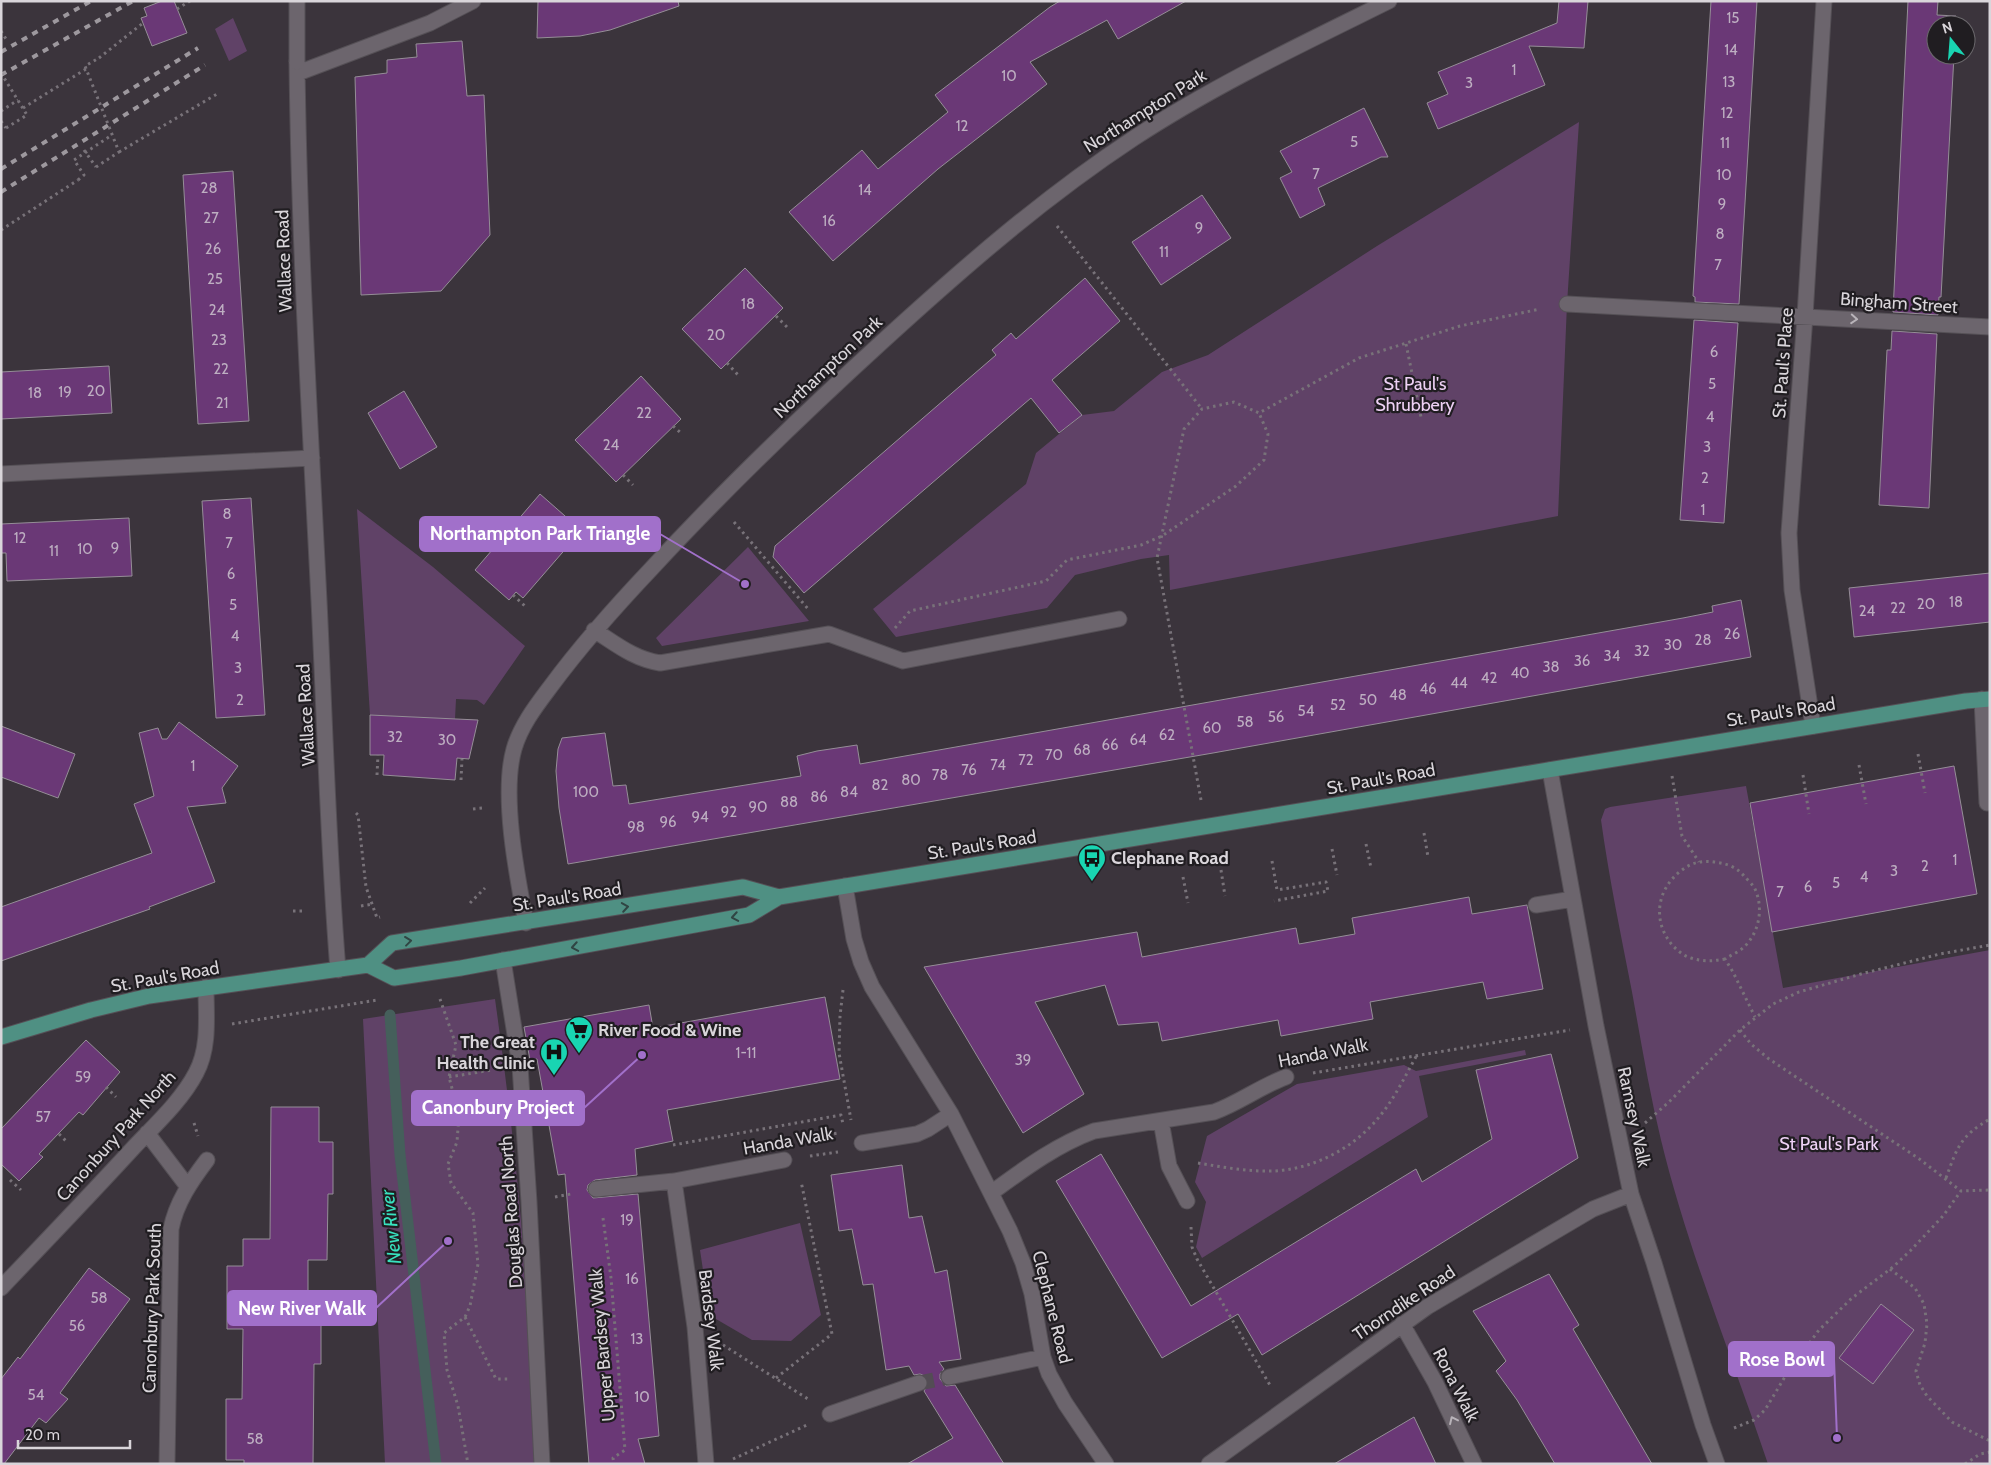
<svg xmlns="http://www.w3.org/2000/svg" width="1991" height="1465" font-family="Cabin,sans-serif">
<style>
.green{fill:#604267}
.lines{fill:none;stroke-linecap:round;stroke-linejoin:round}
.stream{stroke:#455f5b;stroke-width:11}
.building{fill:#6a3876;stroke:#958e97}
.minor-tunnel{stroke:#534c54;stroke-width:15;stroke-dasharray:15 8;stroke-linecap:butt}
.minor-casing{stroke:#555056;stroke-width:17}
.major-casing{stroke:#555056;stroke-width:17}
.path{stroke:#787279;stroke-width:3;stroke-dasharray:2.5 4;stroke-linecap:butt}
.minor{stroke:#6c656d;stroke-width:15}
.major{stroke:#4f9083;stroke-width:15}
.rail{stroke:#9d989e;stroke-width:4;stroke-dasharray:6 6;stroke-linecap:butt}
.minor-bridge-casing{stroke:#555056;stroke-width:17;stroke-linecap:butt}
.path-bridge{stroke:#787279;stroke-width:3;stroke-dasharray:2.5 4;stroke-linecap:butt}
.minor-bridge{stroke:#6c656d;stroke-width:15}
.oneway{stroke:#b8b3b9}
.oneway2{stroke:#304543}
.labels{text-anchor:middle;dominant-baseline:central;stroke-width:4.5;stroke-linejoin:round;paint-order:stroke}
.number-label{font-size:15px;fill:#bdaec1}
.street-label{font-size:18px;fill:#d9d5da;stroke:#201d21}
.park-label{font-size:18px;fill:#eed1f5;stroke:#201d21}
.poi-label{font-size:18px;font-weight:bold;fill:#d9d5da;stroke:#201d21;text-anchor:start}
.water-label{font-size:19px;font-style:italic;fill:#38e2bf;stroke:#201d21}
.leader{fill:none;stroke:#a170ca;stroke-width:2}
.callout-dot{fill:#a170ca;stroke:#201d21;stroke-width:2}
.callout{fill:#a170ca;stroke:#a170ca;stroke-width:2}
.callout-label{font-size:19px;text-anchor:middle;font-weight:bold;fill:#fff}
</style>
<rect width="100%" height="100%" fill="#3b343c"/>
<!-- green -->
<path class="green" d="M233,18L247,51L229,61L215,29Z
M1579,122L1567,304L1558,516L1170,590L1169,555L1141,559L1075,575L1047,608L896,637L873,609L1026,484L1036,453L1082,415L1114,411L1162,372L1208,355L1377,246Z
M357,509L433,567L525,646L484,705L477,700L456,699L455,719L370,715Z
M748,547L809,621L662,646L656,638Z
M1746,786L1783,988L1990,950V1460L1988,1464H1768C1732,1356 1688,1251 1661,1140C1649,1091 1641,1041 1632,992C1621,935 1609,878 1601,820L1605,809L1610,807Z
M495,999C509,1099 521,1200 527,1301C530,1355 532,1409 535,1464H385L363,1019Z
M1525,1050L1526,1055L1419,1076L1428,1117L1202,1258L1196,1247L1206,1202L1195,1182L1207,1136L1297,1084L1404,1065L1416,1071Z
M800,1223L821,1315L791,1341L752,1340L716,1319L706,1290L700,1250Z"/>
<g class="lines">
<!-- stream -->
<path class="stream" d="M390,1015L400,1155L436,1464"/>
</g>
<!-- building -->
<path class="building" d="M162,1H174L187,33L152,46L141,18L147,16L144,8Z
M538,1H678L679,6L610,30L580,36L537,38Z
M1060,1H1186L1118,39L1107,20L1030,62L1047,84L938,169L833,261L789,212L862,150L878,169L948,112L935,95L1050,7Z
M1559,1H1588L1584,48L1529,46L1545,85L1438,129L1427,103L1448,94L1438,72L1557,23Z
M1711,1H1757L1739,304L1695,302V297L1693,296Z
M1908,1H1938L1937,15L1956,16L1955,25H1936V55H1954L1941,297H1939L1938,315L1893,312Z
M462,41L467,96L484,95L490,235L441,291L361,295L355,77L387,73V60L417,57L416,44Z
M1364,108L1388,157H1381L1318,188L1325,205L1300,218L1280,178L1292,172L1280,151Z
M233,171L249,421L198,424L183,175Z
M1202,195L1231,238L1161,285L1132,242Z
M745,268L783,308L721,369L682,329Z
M1085,278L1120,321L1052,380L1082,415L1059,433L1031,398L804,593L773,557L775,546L996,355L992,350L1011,333L1016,339Z
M1694,320L1738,323L1724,523L1680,520Z
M1892,331L1937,334L1929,508L1879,505L1887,350H1891Z
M109,366L112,413L1,419V372Z
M641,376L681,419L616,482L575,440Z
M404,391L437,447L400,469L368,413Z
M540,494L573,523L567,531L575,538L523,598L516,592L509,600L475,570Z
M251,498L265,715L216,718L202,501Z
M129,518L132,576L7,581L6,553H1V524Z
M1990,573V622L1854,637L1849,588Z
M1741,600L1751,657L1213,753L568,864L559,808L556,771L558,749L562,738L605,733L613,786L626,785L629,804L801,776L797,756L817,751L857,745L860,764L1683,618L1713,612L1712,606Z
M370,715L478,720L469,759L457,758L455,780L383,775L384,755H370Z
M179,722L238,766L222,788L226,803L187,807L215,882L149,907L150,909L1,961V907L152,853L134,804L154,796L139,733L158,728L162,739H167Z
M1,726L75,754L58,798L1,777Z
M1954,766L1977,894L1772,932L1750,803Z
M1469,897L1472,914L1527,905L1543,989L1487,999L1483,982L1370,1002L1373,1019L1281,1036L1278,1020L1162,1041L1158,1022L1118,1025L1105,985L1035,1002L1084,1094L1023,1133L924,967L1137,932L1142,957L1296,928L1299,944L1355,934L1352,918Z
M825,997L840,1079L667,1110L673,1141L635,1149L637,1175L595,1180L588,1185L587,1190L593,1198L638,1194L659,1436L638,1439L645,1464H589L565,1174L558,1175L537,1059L530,1060L524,1027L649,1005L653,1028Z
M86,1040L120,1072L83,1115L79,1112L39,1154L43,1157L19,1181L1,1164V1129Z
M1551,1054L1578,1158L1262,1355L1238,1314L1162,1358L1056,1181L1101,1154L1191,1306L1416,1169L1422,1182L1492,1139L1476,1070Z
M271,1107H319V1142H333V1194H328L327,1260H308V1317H321V1364H314L313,1464H244V1460H226V1399H242L243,1329H227V1266H243V1239H270Z
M902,1165L909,1218L922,1216L935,1273L947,1270L961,1359L939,1362L944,1369L940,1374V1379L946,1386L955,1385L1004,1464H907L953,1438L924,1391L928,1384L925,1376L920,1374L914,1375L909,1366L886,1370L873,1284L863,1285L852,1229L839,1231L831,1175Z
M89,1268L130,1299L60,1393L68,1399L46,1423L39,1418L4,1464H1V1379L18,1357L20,1359Z
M1549,1274L1579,1325L1573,1329L1652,1464H1555L1517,1400L1496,1371L1506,1361L1473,1311Z
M1881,1304L1914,1330L1873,1384L1839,1358Z
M1414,1417L1436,1464H1334Z"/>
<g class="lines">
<!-- minor-tunnel -->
<path class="minor-tunnel" d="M919,1383L949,1377"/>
<!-- minor casing -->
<g class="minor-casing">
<path id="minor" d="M297,62C299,242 310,421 319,601C325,724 328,847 338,970
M298,73L430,23L473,1
M1567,304L1990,327
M1,474L312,458
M594,630C616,644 634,659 660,663L829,634L903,661L1119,619
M1982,699L1987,803
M1813,726L1792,590L1789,533L1805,316L1824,1
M1550,770L1596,1026L1631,1194L1654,1263L1703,1425L1717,1464
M845,886L854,939L861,962L872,987L951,1114L1010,1231L1023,1263L1032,1294L1043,1357L1049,1374L1065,1403L1106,1464
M1536,905L1573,899
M526,923C517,876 501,795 514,749C521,725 536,706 551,686C582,644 616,606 652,568C725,489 803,414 883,341C963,268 1043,198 1134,138C1215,85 1302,44 1389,1
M503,960L520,1066L529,1202L542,1464
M1161,1121L1169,1166L1187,1201
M147,1133L188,1187
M862,1143L917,1134L928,1129L951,1114
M674,1181L695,1327L706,1464
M596,1189L674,1181L784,1160
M991,1193C1024,1169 1056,1145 1094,1131L1214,1112C1239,1103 1261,1086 1286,1077
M1,1288C46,1241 91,1194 135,1146C156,1124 182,1100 196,1073C210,1047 206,1015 206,987
M1402,1324L1435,1382L1474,1464
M949,1377L1043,1357
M830,1414L919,1383
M167,1464L171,1229C176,1203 191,1181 207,1160
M1209,1464L1427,1307L1593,1209L1631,1194"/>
</g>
<!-- major casing -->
<g class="major-casing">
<path id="major" d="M368,965L394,978L461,968L749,915L779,897L1966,701L1990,699
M1,1037L91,1010L149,996L368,965L392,943L743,887L779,897"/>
</g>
<!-- path -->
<path class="path" d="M177,9L190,1
M1,31L6,39
M99,58L143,23
M23,108L86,69
M1,111L18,100
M1,121L6,128
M84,150L96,167
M119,152L217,94
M1057,226L1202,409
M1,230L78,180
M776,316L788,328
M1406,344L1421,417
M727,363L739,376
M673,426L682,434
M623,475L633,485
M734,522L809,610
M570,527L584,539
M513,595L526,607
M895,628L910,611L1046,581L1067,560L1141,545L1162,536L1236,486L1264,460L1268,434L1259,413
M1918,754L1925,793
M1859,765L1866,804
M377,775L378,755
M1803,775L1809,814
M1672,776L1682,836L1699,862
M461,780L462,759
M1201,800L1157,558L1184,429L1202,409L1234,402L1259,413L1359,358L1460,326L1540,309
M473,809L483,808
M356,813L358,815L366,887L377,918L380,917
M1424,833L1428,857
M1366,844L1371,868
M1332,849L1337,875
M1272,861L1277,890L1326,882L1328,891L1274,901
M1221,870L1225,896
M1183,877L1188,903
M470,903L485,888
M361,906L373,904
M293,911H302
M1725,959C1714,961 1703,962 1691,958C1684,956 1678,951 1673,946C1652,922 1656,889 1682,870C1691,863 1702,860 1714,862C1725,863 1737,867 1744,876C1747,879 1751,883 1754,887C1764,906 1760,932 1744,947C1739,952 1731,955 1725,959L1733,972L1755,1017
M843,990L840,1016L839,1053L851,1120
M440,999L456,1045L449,1077L459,1115L457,1142L448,1164L451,1183L473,1213L478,1264L470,1306L465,1317L444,1333L447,1370L458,1406L468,1464
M232,1024L377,1000
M1740,1030L1751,1044L1769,1059L1918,1158L1961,1191L1990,1190
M1313,1073L1570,1030
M449,1077L492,1070
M106,1087L116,1097
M194,1123L198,1136
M1645,1123L1669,1102L1740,1030L1773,1004L1799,992L1861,974L1940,954L1990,945
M59,1134L68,1143
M802,1139L838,1133
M673,1145L841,1115L843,1124
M810,1156L838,1152
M1198,1163C1222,1167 1249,1172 1274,1171C1314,1169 1354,1148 1379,1117C1395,1098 1405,1076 1417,1055
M1946,1178C1957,1148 1960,1136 1990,1119
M10,1180L21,1190
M555,1197L571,1194
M603,1218L611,1278L625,1450L613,1458L614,1464
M1191,1227L1192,1247L1197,1259L1271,1387
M1890,1269L1915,1288L1924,1304L1927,1324L1925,1343L1916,1371L1920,1385L1927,1396L1952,1422L1990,1441
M465,1317L496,1379H511
M723,1345L808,1399
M776,1378L832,1334L801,1181
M1734,1428L1754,1420L1765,1410L1786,1375L1819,1330L1852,1298L1893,1267L1911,1250L1943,1216L1961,1191
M733,1459L807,1425
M1965,1464L1980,1454L1990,1452"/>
<!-- minor -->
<use href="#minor" class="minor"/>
<!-- major -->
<use href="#major" class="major"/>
<!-- rail -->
<path class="rail" d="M1,52L91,1
M1,75L133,1
M1,169L198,48
M1,192L205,65"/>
<!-- minor-bridge casing -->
<g class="minor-bridge-casing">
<path id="minor-bridge" d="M297,1V62"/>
</g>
<!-- path-bridge -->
<path class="path-bridge" d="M1,73L27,115L6,128
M96,167L119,152L85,66L99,58
M78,180L84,175L74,160L112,135"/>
<!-- minor-bridge -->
<use href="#minor-bridge" class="minor-bridge"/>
</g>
<!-- one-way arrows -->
<defs><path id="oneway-chevron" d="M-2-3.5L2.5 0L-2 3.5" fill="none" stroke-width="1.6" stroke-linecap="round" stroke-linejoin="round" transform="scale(1.25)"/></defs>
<g class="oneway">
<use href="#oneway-chevron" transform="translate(1854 319) rotate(4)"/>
<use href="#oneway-chevron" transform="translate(1453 1420) rotate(-115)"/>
</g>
<g class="oneway2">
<use href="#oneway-chevron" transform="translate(625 907) rotate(-9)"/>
<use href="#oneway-chevron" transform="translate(735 917) rotate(170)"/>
<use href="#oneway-chevron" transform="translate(408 941) rotate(-7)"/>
<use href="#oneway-chevron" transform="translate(575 947) rotate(170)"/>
</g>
<!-- icons -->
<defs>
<g id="bus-pin" transform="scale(1.4375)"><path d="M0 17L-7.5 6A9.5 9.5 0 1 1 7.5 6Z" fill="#19d5b2" stroke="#201d21"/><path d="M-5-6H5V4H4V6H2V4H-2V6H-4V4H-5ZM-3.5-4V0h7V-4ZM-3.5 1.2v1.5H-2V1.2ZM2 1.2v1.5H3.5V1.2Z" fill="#111"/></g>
<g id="supermarket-pin" transform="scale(1.4375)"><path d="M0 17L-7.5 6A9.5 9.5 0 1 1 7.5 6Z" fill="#19d5b2" stroke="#201d21"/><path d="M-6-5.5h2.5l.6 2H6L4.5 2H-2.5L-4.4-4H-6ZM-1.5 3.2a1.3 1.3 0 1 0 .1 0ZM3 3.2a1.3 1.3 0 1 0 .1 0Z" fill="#111"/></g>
<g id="hospital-pin" transform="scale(1.4375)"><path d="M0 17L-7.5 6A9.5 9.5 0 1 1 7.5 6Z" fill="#19d5b2" stroke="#201d21"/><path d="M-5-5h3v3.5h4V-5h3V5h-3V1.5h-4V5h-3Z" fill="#111"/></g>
</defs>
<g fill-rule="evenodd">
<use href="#bus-pin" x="1092" y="858"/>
<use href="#supermarket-pin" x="579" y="1030"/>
<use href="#hospital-pin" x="554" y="1052"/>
</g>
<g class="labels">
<!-- number labels -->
<g class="number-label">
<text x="1733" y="18">15</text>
<text x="1731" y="50">14</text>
<text x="1514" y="70">1</text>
<text x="1009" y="76">10</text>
<text x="1729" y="82">13</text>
<text x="1469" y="83">3</text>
<text x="1727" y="113">12</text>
<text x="962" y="126">12</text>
<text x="1354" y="142">5</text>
<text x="1725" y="143">11</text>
<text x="1316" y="174">7</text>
<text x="1724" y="175">10</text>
<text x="209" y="188">28</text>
<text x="865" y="190">14</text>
<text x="1722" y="204">9</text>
<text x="211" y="218">27</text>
<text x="829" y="221">16</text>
<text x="1199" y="228">9</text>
<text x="1720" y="234">8</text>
<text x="213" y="249">26</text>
<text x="1164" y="252">11</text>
<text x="1718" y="265">7</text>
<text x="215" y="279">25</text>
<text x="748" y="304">18</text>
<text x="217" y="310">24</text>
<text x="716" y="335">20</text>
<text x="219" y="340">23</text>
<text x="1714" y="352">6</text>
<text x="221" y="369">22</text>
<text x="1712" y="384">5</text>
<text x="96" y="391">20</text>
<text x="65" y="392">19</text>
<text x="35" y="393">18</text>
<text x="222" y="403">21</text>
<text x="644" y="413">22</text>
<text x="1710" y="417">4</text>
<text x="611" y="445">24</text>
<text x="1707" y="447">3</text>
<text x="1705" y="478">2</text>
<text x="1703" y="510">1</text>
<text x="227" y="514">8</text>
<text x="20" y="538">12</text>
<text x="229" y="543">7</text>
<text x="115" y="548">9</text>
<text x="85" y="549">10</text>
<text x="54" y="551">11</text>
<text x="231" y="574">6</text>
<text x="1956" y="602">18</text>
<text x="1926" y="604">20</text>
<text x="233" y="605">5</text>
<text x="1898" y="608">22</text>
<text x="1867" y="611">24</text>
<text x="1732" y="634">26</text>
<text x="235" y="636">4</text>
<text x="1703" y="640">28</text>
<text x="1673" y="645">30</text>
<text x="1642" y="651">32</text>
<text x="1612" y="656">34</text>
<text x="1582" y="661">36</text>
<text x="1551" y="667">38</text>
<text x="238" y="668">3</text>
<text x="1520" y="673">40</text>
<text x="1489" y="678">42</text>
<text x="1459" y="683">44</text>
<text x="1428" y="689">46</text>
<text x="1398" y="695">48</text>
<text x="240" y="700">2</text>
<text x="1368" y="700">50</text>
<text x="1338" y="705">52</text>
<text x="1306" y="711">54</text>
<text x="1276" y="717">56</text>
<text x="1245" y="722">58</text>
<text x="1212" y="728">60</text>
<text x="1167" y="735">62</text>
<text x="395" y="737">32</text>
<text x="447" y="740">30</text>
<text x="1138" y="740">64</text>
<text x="1110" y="745">66</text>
<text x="1082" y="750">68</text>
<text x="1054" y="755">70</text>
<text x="1026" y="760">72</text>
<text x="998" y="765">74</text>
<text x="193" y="766">1</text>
<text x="969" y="770">76</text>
<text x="940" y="775">78</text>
<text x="911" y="780">80</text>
<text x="880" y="785">82</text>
<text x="586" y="792">100</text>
<text x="849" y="792">84</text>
<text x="819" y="797">86</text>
<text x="789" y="802">88</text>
<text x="758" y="807">90</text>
<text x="729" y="812">92</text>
<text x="700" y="817">94</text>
<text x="668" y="822">96</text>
<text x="636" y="827">98</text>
<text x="1955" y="860">1</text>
<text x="1925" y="866">2</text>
<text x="1894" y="871">3</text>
<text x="1864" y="877">4</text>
<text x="1836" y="883">5</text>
<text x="1808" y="887">6</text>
<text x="1780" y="892">7</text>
<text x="746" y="1053">1-11</text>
<text x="1023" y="1060">39</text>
<text x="83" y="1077">59</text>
<text x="43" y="1117">57</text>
<text x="627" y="1220">19</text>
<text x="632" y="1279">16</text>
<text x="99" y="1298">58</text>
<text x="77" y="1326">56</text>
<text x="637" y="1339">13</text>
<text x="36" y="1395">54</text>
<text x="642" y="1397">10</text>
<text x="255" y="1439">58</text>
</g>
<!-- street labels -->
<g class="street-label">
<text transform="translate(1145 111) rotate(-32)">Northampton Park</text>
<text transform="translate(284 261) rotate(-92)">Wallace Road</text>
<text transform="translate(1899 303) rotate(4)">Bingham Street</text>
<text transform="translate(1783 363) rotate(-86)">St. Paul's Place</text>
<text transform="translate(828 367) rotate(-43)">Northampton Park</text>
<text transform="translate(1781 712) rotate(-9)">St. Paul's Road</text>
<text transform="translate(306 715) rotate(-93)">Wallace Road</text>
<text transform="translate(1381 779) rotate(-10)">St. Paul's Road</text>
<text transform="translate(982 845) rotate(-9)">St. Paul's Road</text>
<text transform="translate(567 897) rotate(-9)">St. Paul's Road</text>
<text transform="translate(165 977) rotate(-10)">St. Paul's Road</text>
<text transform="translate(1323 1053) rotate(-11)">Handa Walk</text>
<text transform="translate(1634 1117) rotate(78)">Ramsey Walk</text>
<text transform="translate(116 1136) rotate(-48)">Canonbury Park North</text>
<text transform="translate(788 1141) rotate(-10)">Handa Walk</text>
<text transform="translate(511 1212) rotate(-94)">Douglas Road North</text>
<text transform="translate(1404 1303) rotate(-34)">Thorndike Road</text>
<text transform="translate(1052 1307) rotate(76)">Clephane Road</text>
<text transform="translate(152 1308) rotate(-88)">Canonbury Park South</text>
<text transform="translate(711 1320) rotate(83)">Bardsey Walk</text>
<text transform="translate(602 1345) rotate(-95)">Upper Bardsey Walk</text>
<text transform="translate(1456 1385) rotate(63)">Rona Walk</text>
</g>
<!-- park labels -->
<g class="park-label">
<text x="1415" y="384">St Paul's<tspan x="1415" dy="21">Shrubbery</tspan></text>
<text x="1829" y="1144">St Paul's Park</text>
</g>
<!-- poi labels -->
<g class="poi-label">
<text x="1111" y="858">Clephane Road</text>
<text x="598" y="1030">River Food &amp; Wine</text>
<text x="535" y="1042" text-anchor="end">The Great<tspan x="535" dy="21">Health Clinic</tspan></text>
</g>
<!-- water labels -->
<g class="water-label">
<text transform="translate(391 1227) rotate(-96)">New River</text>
</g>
</g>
<!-- callouts -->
<path class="leader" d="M745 584L660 534M642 1055L584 1108M448 1241L376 1308M1837 1438L1834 1359"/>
<g class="callout-dot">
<circle cx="745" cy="584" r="5"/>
<circle cx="642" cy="1055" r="5"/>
<circle cx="448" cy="1241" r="5"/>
<circle cx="1837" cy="1438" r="5"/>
</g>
<g class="callout">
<rect x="420" y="517" width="240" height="34" rx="5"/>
<rect x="412" y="1091" width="172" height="34" rx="5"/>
<rect x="228" y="1291" width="148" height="34" rx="5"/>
<rect x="1729" y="1342" width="105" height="34" rx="5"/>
</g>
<g class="callout-label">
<text x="540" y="540">Northampton Park Triangle</text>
<text x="498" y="1114">Canonbury Project</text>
<text x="302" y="1315">New River Walk</text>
<text x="1782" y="1366">Rose Bowl</text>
</g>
<!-- border -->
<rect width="1991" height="1465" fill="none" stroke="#d9d5da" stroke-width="5"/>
<!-- north arrow -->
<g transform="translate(1951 40) rotate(343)"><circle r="24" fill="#201d21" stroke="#6a676b"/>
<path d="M0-4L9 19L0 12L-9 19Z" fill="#19d5b2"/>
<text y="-8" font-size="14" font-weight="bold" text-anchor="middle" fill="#d9d5da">N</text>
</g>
<!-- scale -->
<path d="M18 1440v8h112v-8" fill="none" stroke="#d9d5da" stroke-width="2.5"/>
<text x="25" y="1440" font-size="15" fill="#d9d5da" stroke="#201d21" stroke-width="4" paint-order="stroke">20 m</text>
</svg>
